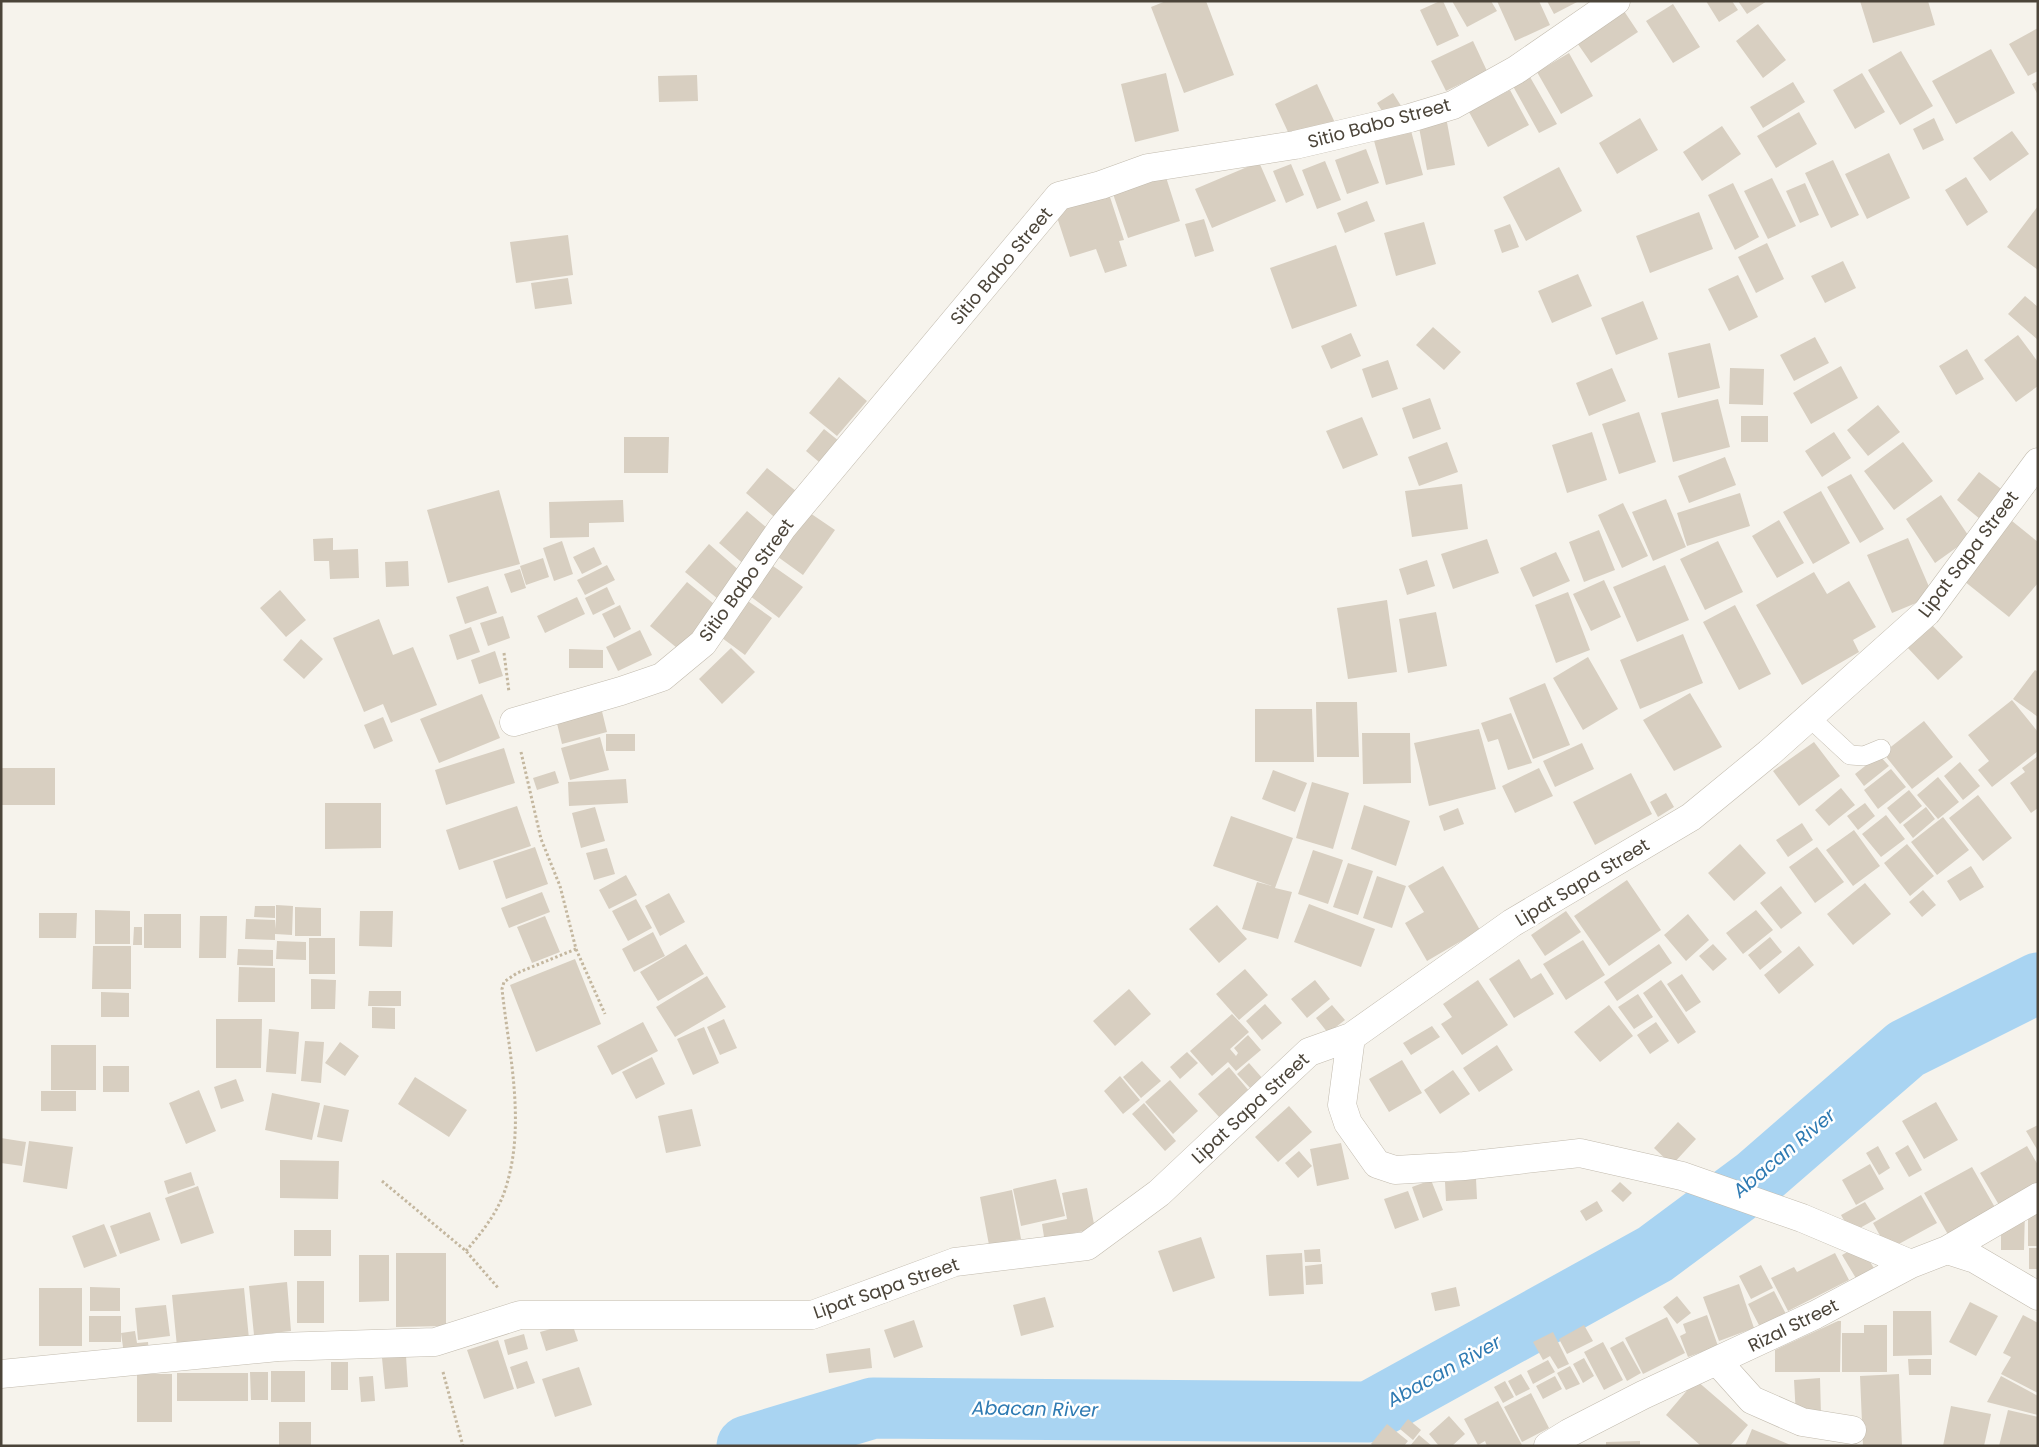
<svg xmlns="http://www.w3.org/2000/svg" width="2039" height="1447" font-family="Poppins,sans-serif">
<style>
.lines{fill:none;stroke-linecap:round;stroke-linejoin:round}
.river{stroke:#a9d4f2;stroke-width:61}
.building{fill:#d8cfc1}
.lane-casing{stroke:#c2bbae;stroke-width:20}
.street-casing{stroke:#c2bbae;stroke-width:29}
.path{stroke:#c4b79f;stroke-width:3;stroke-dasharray:2.5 2.5;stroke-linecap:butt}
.lane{stroke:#fff;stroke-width:19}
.street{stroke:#fff;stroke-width:28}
.labels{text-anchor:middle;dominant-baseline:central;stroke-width:5;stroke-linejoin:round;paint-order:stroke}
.street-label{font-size:18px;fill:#4b4439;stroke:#fff}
.water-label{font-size:19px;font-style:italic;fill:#2e7ab2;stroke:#fff}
</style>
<rect width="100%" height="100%" fill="#f6f3ec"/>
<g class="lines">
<!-- river -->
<path class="river" d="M747,1446L873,1408L1369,1412L1655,1254L1756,1179L1906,1049L2038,983"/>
</g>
<!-- building -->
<path class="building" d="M1166,1H1206L1234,75L1184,93L1151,7Z
M1440,1H1443L1459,36L1437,46L1420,10Z
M1452,1H1491L1497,11L1467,27Z
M1497,1H1539L1550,25L1515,41Z
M1547,1H1579L1554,14Z
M1706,1H1732L1738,10L1719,22Z
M1738,1H1767L1747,14Z
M1860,1H1928L1935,25L1873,43Z
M1673,4L1700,47L1673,63L1646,21Z
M1620,5L1638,32L1591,63L1573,37Z
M1758,24L1786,60L1763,78L1736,41Z
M2038,28V71L2028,76L2009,44Z
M1473,41L1487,71L1446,91L1431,61Z
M1991,49L2015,93L1956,124L1932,81Z
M1901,51L1933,106L1900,125L1868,70Z
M1569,53L1593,96L1561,114L1537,72Z
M1526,70L1557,124L1539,133L1509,79Z
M1166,73L1179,131L1135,142L1121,84Z
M1862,73L1885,112L1855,129L1833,90Z
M697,75L698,101L659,102L658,76Z
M2038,81V95L2032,84Z
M1793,82L1805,102L1763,128L1750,107Z
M1317,84L1336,125L1294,145L1275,104Z
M1510,90L1529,125L1488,147L1469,112Z
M1393,93L1403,109L1387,119L1377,103Z
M1799,112L1817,144L1776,168L1757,136Z
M1446,117L1455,165L1427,170L1418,122Z
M1640,118L1658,150L1617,174L1599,143Z
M1934,118L1944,140L1923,150L1913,129Z
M1722,126L1741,154L1702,181L1683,152Z
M1410,127L1423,175L1386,185L1373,137Z
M2012,131L2029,154L1990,181L1973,158Z
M1366,149L1379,183L1347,194L1335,160Z
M1889,153L1910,198L1867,219L1845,174Z
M1833,160L1859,215L1831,228L1805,173Z
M1325,161L1341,200L1317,209L1302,170Z
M1259,162L1276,201L1212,228L1195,189Z
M1291,164L1304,195L1286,203L1273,171Z
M1559,167L1582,211L1526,241L1503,197Z
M1164,171L1180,221L1128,238L1111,188Z
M1966,177L1988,212L1967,226L1945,190Z
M1772,178L1796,226L1768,239L1744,191Z
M1733,183L1759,237L1735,250L1708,195Z
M1805,183L1819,215L1800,223L1786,191Z
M1109,194L1124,240L1119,241L1127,266L1105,273L1096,249L1070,257L1055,211Z
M1367,201L1375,221L1345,233L1337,213Z
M2038,206V270L2007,247Z
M1699,212L1713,249L1650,273L1636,236Z
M1204,219L1214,251L1195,257L1185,224Z
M1424,222L1436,264L1396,276L1384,233Z
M1510,224L1519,247L1502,253L1494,230Z
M568,235L573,275L516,283L510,242Z
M1767,243L1784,279L1756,293L1738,257Z
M1336,245L1357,306L1292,329L1270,268Z
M1843,261L1856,288L1825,303L1811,276Z
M1578,274L1592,306L1552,323L1538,291Z
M1738,275L1758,317L1729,331L1708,289Z
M568,278L572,304L535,309L531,283Z
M2025,296L2038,307V340L2008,314Z
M1643,301L1658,339L1616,355L1601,318Z
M1433,327L1461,352L1444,370L1416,345Z
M1351,333L1361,356L1331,369L1321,346Z
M2018,335L2038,362V386L2016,402L1984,360Z
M1815,337L1829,363L1794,381L1780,355Z
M1710,343L1720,388L1678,398L1668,353Z
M1967,349L1984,379L1956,395L1939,366Z
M1388,360L1398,389L1372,398L1362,369Z
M1841,366L1858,398L1811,424L1793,393Z
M1612,368L1626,401L1589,416L1576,383Z
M1730,368L1764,369L1763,405L1729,404Z
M839,377L867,401L837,436L809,413Z
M1430,398L1441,429L1413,439L1402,408Z
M1718,399L1730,447L1673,462L1661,413Z
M1878,405L1900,432L1868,456L1847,430Z
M1639,412L1656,462L1619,474L1602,424Z
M1741,416H1768V442H1741Z
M1362,417L1378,455L1343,469L1326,431Z
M824,429L844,445L825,467L806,451Z
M1592,432L1607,480L1567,493L1552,445Z
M1834,432L1851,458L1822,477L1805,451Z
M624,437H669L668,473H624Z
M1447,442L1458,472L1419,486L1408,457Z
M1903,442L1933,481L1894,510L1864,471Z
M1725,457L1736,485L1689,503L1678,476Z
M767,468L801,495L779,521L746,493Z
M1979,472L2009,495L1986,524L1957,500Z
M1851,474L1884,529L1860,543L1827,487Z
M1462,484L1468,529L1412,537L1405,491Z
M499,490L520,564L448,583L427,510Z
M1821,491L1850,543L1813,564L1783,512Z
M1740,493L1750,526L1687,546L1677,513Z
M1941,495L1970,538L1935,563L1906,519Z
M1666,499L1686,547L1653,561L1632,512Z
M623,500L624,522L589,523V537L550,538L549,502Z
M1623,503L1648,556L1622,568L1598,515Z
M747,511L773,533L746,566L719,543Z
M810,513L835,530L803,575L778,557Z
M1779,520L1804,563L1777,578L1752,536Z
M2012,521L2038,542V583L2009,617L1964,581Z
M1599,530L1615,570L1584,582L1569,542Z
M333,538V550L358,549L359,578L330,579L329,561H314L313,539Z
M1908,538L1933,596L1892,613L1867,555Z
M1487,539L1499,573L1453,589L1441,554Z
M562,541L573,574L554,581L543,548Z
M1718,541L1743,592L1705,610L1680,559Z
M709,544L741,572L718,599L685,572Z
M594,547L602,564L582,574L573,557Z
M1556,552L1570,581L1533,597L1520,568Z
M543,558L549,577L526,585L520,566Z
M1427,560L1435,586L1407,595L1399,569Z
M408,561L409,586L386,587L385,562Z
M607,565L615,580L585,595L577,580Z
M1665,565L1689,620L1637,642L1613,587Z
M773,566L803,587L779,618L750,596Z
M520,569L526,588L511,593L504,574Z
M1814,572L1827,594L1849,581L1876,627L1853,640L1859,652L1802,685L1756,605Z
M1604,580L1621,617L1591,631L1573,594Z
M687,582L719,608L682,652L650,626Z
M488,586L497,613L465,624L456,597Z
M607,587L615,604L593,615L585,598Z
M280,590L306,620L286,637L260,608Z
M1568,592L1590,650L1556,663L1535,605Z
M577,597L585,614L545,633L537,616Z
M745,599L772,618L745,655L718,635Z
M1387,600L1397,672L1348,679L1337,608Z
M620,605L631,629L614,638L602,614Z
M1735,605L1771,674L1739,690L1703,622Z
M1436,612L1447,666L1408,673L1399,619Z
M503,616L510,638L488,646L480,623Z
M379,619L393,655L413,647L437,705L391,723L383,704L364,712L333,638Z
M1931,624L1963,657L1938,680L1907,647Z
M471,627L480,652L457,660L449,635Z
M640,630L652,655L618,671L606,647Z
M1683,634L1703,683L1640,709L1620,660Z
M301,639L323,659L304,679L283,660Z
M731,648L755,672L722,704L699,679Z
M569,649L603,650V668H569Z
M495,651L503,676L479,684L471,660Z
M1588,657L1618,709L1583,730L1553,678Z
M2035,670L2038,672V717L2013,699Z
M1545,683L1570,745L1533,759L1509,698Z
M1690,693L1722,747L1674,771L1643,720Z
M482,694L500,738L439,763L420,719Z
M599,699L607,732L562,744L554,711Z
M2012,700L2038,732V751L1992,787L1978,770L1989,761L1968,735Z
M1316,702H1357L1359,757H1317Z
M1255,709H1312L1314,762H1255Z
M1511,713L1532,763L1508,770L1498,739L1488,742L1481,723Z
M383,717L393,741L374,749L364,725Z
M1924,721L1953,757L1912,789L1883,753Z
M1479,729L1496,789L1429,806L1414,743Z
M1362,733H1410L1411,783L1363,784Z
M606,734H635V751H606Z
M600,737L609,770L570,780L561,748Z
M1814,742L1840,776L1799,806L1773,771Z
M1582,743L1594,769L1555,787L1543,761Z
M504,748L515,783L446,805L435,770Z
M1879,755L1889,766L1864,786L1855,774Z
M2038,756V808L2031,813L2010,783L2025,772L2022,768Z
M1960,762L1980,786L1963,800L1944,776Z
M1,768H55V805H1Z
M1539,768L1553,796L1515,813L1502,786Z
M1891,769L1906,787L1878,809L1864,790Z
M1273,770L1307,783L1295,812L1262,799Z
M555,771L559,783L537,790L533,778Z
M1631,773L1652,814L1595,845L1573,802Z
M1938,777L1959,802L1938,819L1917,795Z
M626,779L628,803L569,806L568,782Z
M1312,782L1349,793L1333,849L1296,838Z
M1841,788L1855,805L1829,826L1815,810Z
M1909,790L1922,806L1900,824L1887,808Z
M1666,793L1674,807L1658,817L1650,802Z
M1978,795L2012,838L1983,861L1949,818Z
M325,803H381V848L325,849Z
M1865,803L1875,816L1858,830L1847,816Z
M1364,805L1410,821L1396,866L1351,849Z
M517,806L531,846L459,870L446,830Z
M595,807L605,841L581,848L572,813Z
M1926,807L1935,819L1913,838L1903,825Z
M1458,808L1464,824L1444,831L1439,816Z
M1886,815L1905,839L1881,857L1862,834Z
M1231,816L1293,838L1275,888L1292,892L1278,939L1242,929L1257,882L1272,886L1213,866Z
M1943,817L1969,850L1937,875L1911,842Z
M1802,823L1813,840L1788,857L1776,840Z
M1854,830L1880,866L1853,886L1826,850Z
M1740,844L1766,873L1734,901L1708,873Z
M1907,844L1934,876L1910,896L1884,863Z
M535,847L548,884L506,899L493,861Z
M1817,847L1844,882L1815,903L1789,867Z
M607,848L615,874L594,880L586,853Z
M1313,850L1343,860L1328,904L1298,894Z
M1348,863L1373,871L1358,915L1333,907Z
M1443,866L1480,930L1427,961L1405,923L1424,912L1408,886Z
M1971,866L1984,887L1960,901L1947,881Z
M626,875L637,895L609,909L599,890Z
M1377,876L1406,886L1392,928L1363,918Z
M1627,880L1661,930L1609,966L1574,916Z
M1865,883L1891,914L1853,945L1827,914Z
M1781,886L1802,913L1781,929L1760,903Z
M1923,890L1936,905L1922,917L1909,902Z
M542,892L550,912L509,928L501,908Z
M669,893L685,922L660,936L645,906Z
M636,899L652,928L628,941L612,911Z
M1309,904L1375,929L1361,967L1294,942Z
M276,905L293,906L292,935L275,934V940L245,939L246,919L275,920L276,929Z
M1217,905L1247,939L1219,963L1189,929Z
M255,906H275V918L254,917Z
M295,907L321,908V936H295Z
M95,910L130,911V944H95Z
M1756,910L1773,930L1743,954L1726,933Z
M360,911H393L392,947L359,946Z
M1566,911L1581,932L1545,956L1531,935Z
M39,913H77L76,938H39Z
M144,914H181V948H144Z
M1688,914L1709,940L1686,961L1664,935Z
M200,916H227L226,958H199Z
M545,916L560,952L532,963L517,927Z
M134,927H142V945H133Z
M653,932L665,956L634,972L622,949Z
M1770,937L1782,952L1760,970L1748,955Z
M309,938H335V974H309Z
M1583,940L1605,975L1566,1000L1543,964Z
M277,941L306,942V960L276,959Z
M686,944L704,974L658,1001L640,972Z
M1659,944L1672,963L1617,1001L1604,982Z
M1713,944L1727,959L1713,971L1699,956Z
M93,946H131V989H92Z
M1799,946L1814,965L1779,994L1764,975Z
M238,949L273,950V966L237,965Z
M575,959L601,1024L536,1052L510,985Z
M1519,959L1531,979L1541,973L1554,994L1514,1018L1489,979Z
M239,967L275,968V1002H238Z
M1245,969L1268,995L1239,1020L1216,994Z
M1682,974L1701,1002L1686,1012L1667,984Z
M707,976L726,1007L675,1037L656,1007Z
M311,979L336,980L335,1009H311Z
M1315,980L1330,999L1307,1018L1291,999Z
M1478,980L1508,1025L1462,1055L1441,1024L1452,1017L1443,1004Z
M1661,980L1696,1032L1678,1044L1643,993Z
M1129,989L1151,1014L1115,1046L1093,1021Z
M369,991H401V1006H368Z
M101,992L129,993V1017H101Z
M1638,994L1653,1017L1634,1029L1618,1007Z
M1265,1004L1282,1023L1262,1040L1246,1021Z
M1332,1005L1345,1020L1328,1033L1316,1018Z
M1609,1005L1633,1036L1600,1062L1574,1032Z
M372,1007L395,1008V1029L372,1028Z
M1232,1014L1249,1032L1230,1049L1236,1056L1238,1053L1234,1048L1248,1035L1261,1050L1236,1071L1228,1062L1212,1076L1190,1051Z
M216,1019H262L261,1068H216Z
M724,1019L737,1048L720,1055L707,1027Z
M643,1022L658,1051L612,1075L597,1046Z
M1656,1022L1669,1041L1650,1054L1637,1035Z
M1432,1026L1440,1037L1411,1055L1403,1043Z
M704,1027L719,1063L693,1075L677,1039Z
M269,1029L299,1032L296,1074L266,1072Z
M305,1041L324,1042L321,1083L301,1081Z
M340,1042L359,1056L345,1076L325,1063Z
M51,1045H96V1090H51Z
M1497,1045L1513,1070L1479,1092L1463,1068Z
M1187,1052L1198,1063L1180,1079L1170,1067Z
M652,1057L665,1084L636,1099L622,1072Z
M1402,1060L1422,1093L1389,1112L1369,1079Z
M1142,1061L1161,1081L1141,1098L1123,1077Z
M1249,1063L1263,1079L1251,1089L1237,1074Z
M103,1066H129V1092H103Z
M1229,1067L1250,1092L1220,1118L1198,1094Z
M1453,1070L1470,1094L1440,1114L1424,1090Z
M1120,1076L1140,1100L1123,1114L1104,1091Z
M415,1077L467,1110L449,1137L398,1104Z
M236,1079L244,1101L221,1109L214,1087Z
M1170,1080L1198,1111L1173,1134L1145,1102Z
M199,1090L216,1131L186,1144L169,1103Z
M41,1091H76V1111H41Z
M272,1093L320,1103L312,1140L265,1130Z
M1936,1102L1958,1140L1924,1159L1902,1121Z
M1144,1103L1176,1141L1165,1151L1132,1114Z
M324,1105L349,1110L342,1142L317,1137Z
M1289,1106L1312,1132L1278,1162L1255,1137Z
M692,1109L701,1146L666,1153L658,1116Z
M1678,1122L1696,1139L1672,1165L1654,1148Z
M2038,1125V1151L2026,1131Z
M1,1138L26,1142L22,1166L1,1163Z
M29,1141L73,1147L67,1189L23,1182Z
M1341,1143L1349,1179L1317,1186L1310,1149Z
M1908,1145L1922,1170L1909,1177L1895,1153Z
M1878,1146L1890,1168L1879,1175L1866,1153Z
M2027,1146L2038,1165V1183L1999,1205L1980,1173Z
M1299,1151L1312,1166L1298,1178L1285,1163Z
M280,1160L339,1161L338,1199L280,1198Z
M1870,1164L1884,1189L1856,1205L1842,1180Z
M1972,1167L1997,1211L1950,1238L1924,1193Z
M191,1172L195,1185L168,1194L164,1181Z
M1056,1179L1065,1216L1021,1226L1013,1189Z
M1476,1179L1477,1199L1446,1201L1445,1182Z
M1431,1180L1443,1210L1423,1218L1412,1187Z
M1620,1182L1632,1193L1623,1202L1611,1191Z
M198,1186L214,1233L181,1244L165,1198Z
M1087,1188L1095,1229L1074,1233L1076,1237L1045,1243L1042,1224L1067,1219L1062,1193Z
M1012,1190L1021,1239L989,1245L980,1197Z
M1408,1191L1419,1220L1395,1229L1384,1199Z
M1921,1195L1937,1223L1888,1250L1873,1223Z
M1597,1201L1603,1211L1586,1221L1580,1211Z
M1865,1202L1876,1219L1851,1233L1841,1215Z
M2038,1203V1246H2028V1208Z
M2025,1210L2024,1250H2001V1223Z
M150,1212L160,1240L120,1254L110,1226Z
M104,1224L117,1256L84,1268L72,1236Z
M294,1230H331V1256H294Z
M1201,1237L1215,1278L1173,1292L1158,1251Z
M1860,1245L1875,1270L1857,1280L1842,1255Z
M2029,1248H2038V1269H2029Z
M1320,1249L1321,1262H1305L1304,1250Z
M396,1253H446V1326L396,1327Z
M1302,1253L1304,1294L1269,1296L1266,1255Z
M1835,1253L1849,1280L1788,1311L1771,1278L1794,1267L1797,1272Z
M359,1255H389V1301L359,1302Z
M1322,1264L1323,1284L1306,1285L1305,1266Z
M1761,1265L1773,1288L1751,1299L1739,1276Z
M297,1281H324V1323H297Z
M287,1282L291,1331L254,1335L249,1286Z
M1739,1284L1754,1328L1719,1341L1703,1297Z
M90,1287L120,1288V1311H90Z
M1456,1287L1460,1306L1435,1311L1431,1293Z
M39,1288H82V1346H39Z
M244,1288L249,1339L177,1347L172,1295Z
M1774,1291L1786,1314L1760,1327L1748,1304Z
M1677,1296L1691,1313L1677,1324L1663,1307Z
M1045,1297L1054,1327L1021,1336L1013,1305Z
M1970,1302L1998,1316L1976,1356L1949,1342Z
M166,1305L170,1336L138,1340L135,1308Z
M1893,1311H1931L1932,1355L1893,1356Z
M1707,1315L1718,1346L1688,1357L1680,1336L1686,1333L1683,1324Z
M2023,1315L2038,1323V1393L2001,1374L2011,1357L2003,1353Z
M89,1316H121V1342H89Z
M1667,1317L1685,1353L1643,1374L1625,1338Z
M914,1320L923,1347L894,1358L884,1330Z
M1838,1321H1841L1840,1372H1775V1350Z
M572,1323L578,1341L546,1351L540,1332Z
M1584,1325L1593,1341L1567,1354L1559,1339Z
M1864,1325H1887V1372H1842V1333H1864Z
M135,1331L137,1343L148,1342L149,1351L124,1354L121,1333Z
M1553,1332L1569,1364L1558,1369L1550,1356L1543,1360L1533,1342Z
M524,1334L528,1349L508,1355L504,1340Z
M498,1340L514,1389L484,1399L467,1350Z
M1623,1341L1641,1373L1627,1381L1610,1348Z
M1603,1342L1623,1380L1604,1390L1584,1352Z
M870,1348L872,1368L829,1373L826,1354Z
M406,1356L408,1387L385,1389L382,1358Z
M1584,1358L1594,1376L1583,1383L1573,1364Z
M1908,1359H1931V1375H1909Z
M1548,1360L1555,1372L1533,1384L1527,1371Z
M527,1361L535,1383L517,1389L510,1367Z
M331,1362H348V1390H331Z
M1570,1366L1580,1384L1566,1390L1557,1373Z
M579,1367L592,1405L555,1417L542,1379Z
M271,1371H305V1402H271Z
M250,1372H268V1400H251Z
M177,1373H248V1401H177Z
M137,1374H172V1422H137Z
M1521,1374L1530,1389L1516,1396L1508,1381Z
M1899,1374L1902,1446H1863L1860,1376Z
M373,1376L375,1401L361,1402L359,1377Z
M1555,1376L1562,1389L1543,1399L1536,1386Z
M2001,1376L2038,1396V1415L1987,1402Z
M1820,1378L1821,1415L1796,1416L1794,1380Z
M1696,1380L1748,1425L1730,1446H1701L1666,1415Z
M1505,1381L1514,1397L1503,1403L1494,1387Z
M1531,1393L1549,1428L1522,1442L1504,1407Z
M1498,1401L1522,1445L1487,1446L1485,1441L1478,1445L1464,1419Z
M1951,1406L1991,1414L1984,1446H1943Z
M2008,1410L2038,1417V1446H1999Z
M1449,1416L1465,1434L1452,1446H1439L1429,1434Z
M1408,1419L1421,1430L1413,1440L1400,1429Z
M279,1422H311V1446H279Z
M1387,1424L1408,1441L1404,1446H1373L1371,1444Z
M1752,1429L1793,1446H1745Z
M1419,1435L1432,1446H1410Z
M1640,1441V1446H1606V1442Z"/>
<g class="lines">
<!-- lane casing -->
<g class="lane-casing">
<path id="lane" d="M1809,717L1850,755L1864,756L1881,749"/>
</g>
<!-- street casing -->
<g class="street-casing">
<path id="street" d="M514,722L621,691L662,677L703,643L782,528L1059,196L1101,185L1148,168L1295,145L1410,118L1453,105L1516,70L1616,1
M1351,1037L1342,1105L1348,1123L1377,1164L1395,1170L1464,1166L1580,1153L1682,1176L1802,1218L1911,1264
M1947,1250L2038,1197
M1717,1361L1752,1400L1802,1422L1852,1430
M1,1374L278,1347L435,1342L520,1315H812L955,1262L1087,1246L1159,1193L1309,1052L1351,1037L1512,923L1691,817L1769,753L1927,612L2038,462
M1548,1446L1569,1433L1643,1395L1815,1315L1911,1264L1947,1250L1975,1259L2038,1296"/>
</g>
<!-- path -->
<path class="path" d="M504,653L509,692
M521,752L541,839L560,886L576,949L605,1014
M382,1181L466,1251L499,1289
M466,1251C482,1232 499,1211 506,1187C526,1123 509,1054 502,989L504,982L517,973L576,949
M443,1372L463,1446"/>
<!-- lane -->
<use href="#lane" class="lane"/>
<!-- street -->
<use href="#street" class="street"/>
</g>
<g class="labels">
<!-- street labels -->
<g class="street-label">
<text transform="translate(1379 123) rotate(-15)">Sitio Babo Street</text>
<text transform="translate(1001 266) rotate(-50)">Sitio Babo Street</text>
<text transform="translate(1968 554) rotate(-53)">Lipat Sapa Street</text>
<text transform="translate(746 580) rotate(-54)">Sitio Babo Street</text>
<text transform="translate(1582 882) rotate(-31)">Lipat Sapa Street</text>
<text transform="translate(1250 1108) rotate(-43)">Lipat Sapa Street</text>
<text transform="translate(886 1288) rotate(-19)">Lipat Sapa Street</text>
<text transform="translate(1793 1325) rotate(-26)">Rizal Street</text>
</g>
<!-- water labels -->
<g class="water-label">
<text transform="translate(1784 1153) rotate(-40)">Abacan River</text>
<text transform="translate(1444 1371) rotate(-29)">Abacan River</text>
<text transform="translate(1035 1409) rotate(1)">Abacan River</text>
</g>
</g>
<!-- border -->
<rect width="2039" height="1447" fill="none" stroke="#4b4439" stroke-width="5"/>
</svg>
